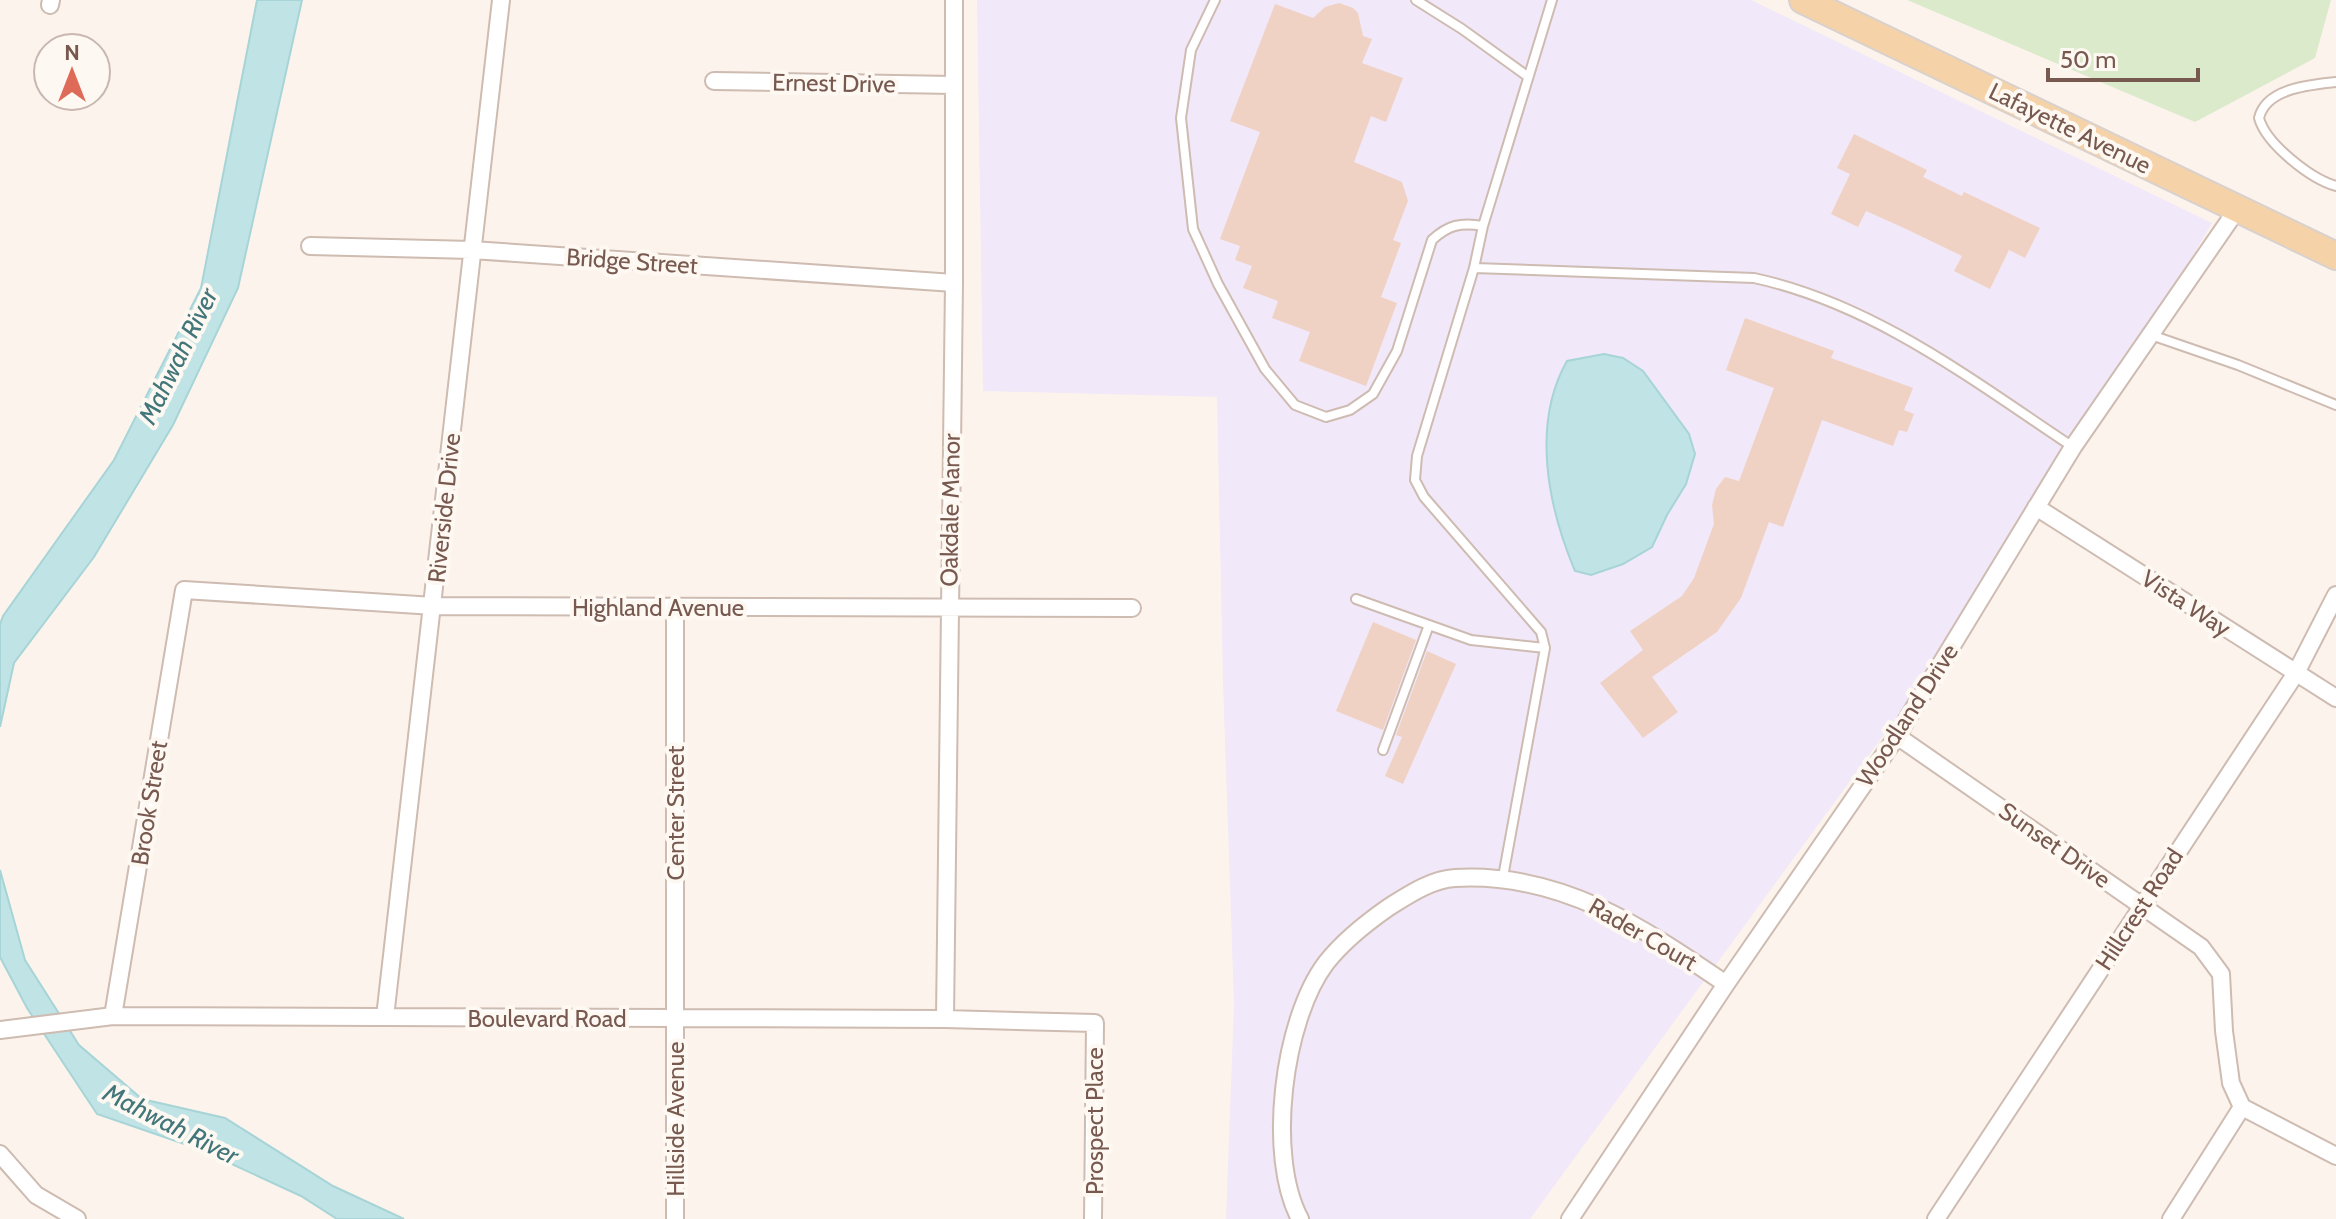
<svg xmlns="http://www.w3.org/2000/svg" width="2336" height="1219" font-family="Cabin,sans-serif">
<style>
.education{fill:#f1e8f9}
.green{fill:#daeaca}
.water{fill:#c0e3e5;stroke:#a7d4d7;stroke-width:2}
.building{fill:#f0d2c4}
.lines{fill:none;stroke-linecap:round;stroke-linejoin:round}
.lane-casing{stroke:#cebbb1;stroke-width:12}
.street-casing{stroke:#cebbb1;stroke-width:20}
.primary-casing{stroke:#d9d1ce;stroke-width:30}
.lane{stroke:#fff;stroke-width:8}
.street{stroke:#fff;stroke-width:16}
.primary{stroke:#f6d2a8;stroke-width:26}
.labels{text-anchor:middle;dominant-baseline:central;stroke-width:8;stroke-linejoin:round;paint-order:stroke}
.street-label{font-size:24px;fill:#77594f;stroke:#fef8f2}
.water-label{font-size:26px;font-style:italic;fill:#42767a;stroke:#fef8f2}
</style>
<rect width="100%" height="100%" fill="#fcf4ec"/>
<!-- education -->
<path class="education" d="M977,0H1751L2212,223L2024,543L1530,1219H1226L1234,1003L1223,683L1217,397L983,391Z"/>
<!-- green -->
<path class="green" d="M1907,0H2331L2315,58L2195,122Z"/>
<!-- water -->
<path class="water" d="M257,0H302L238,288L173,425L94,557L14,663L0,727V624L3,616L114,460L201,288Z
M1604,354L1623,358L1643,371L1689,434L1695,454L1686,484L1667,515L1652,547L1623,564L1591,575L1575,571C1548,507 1531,424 1567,361Z
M0,870L25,960L79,1045L142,1099L225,1118L333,1186L404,1219H337L301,1196L199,1149L97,1114L27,1008L0,957Z"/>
<!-- building -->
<path class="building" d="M1339,3L1353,8L1358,13L1363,36L1372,39L1362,63L1403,78L1386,122L1371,116L1354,162L1402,182L1408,201L1393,240L1401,243L1381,297L1397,303L1366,386L1299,361L1310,332L1272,318L1278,301L1243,288L1252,266L1235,260L1240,246L1220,239L1260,132L1230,121L1275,4L1313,18L1325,7Z
M1854,134L1927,170L1923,177L1962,196L1964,192L2040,228L2025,258L2009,250L1990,289L1954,271L1962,256L1904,228L1866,211L1858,227L1831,214L1850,174L1837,168Z
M1745,318L1834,351L1831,358L1913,388L1904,410L1914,414L1907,432L1899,430L1893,446L1822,420L1783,527L1769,522L1741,598L1717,632L1652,677L1678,712L1643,738L1600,683L1643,650L1630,631L1682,596L1694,578L1714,524L1712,505L1716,489L1725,477L1739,481L1774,388L1726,370Z
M1373,622L1416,640L1383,730L1336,711Z
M1427,651L1456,664L1403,784L1385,776L1402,737L1396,735Z"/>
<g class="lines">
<!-- lane casing -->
<g class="lane-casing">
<path id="lane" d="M1215,0L1191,50L1181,118L1193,229L1218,284L1265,369L1295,405L1326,417L1350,410L1373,394L1397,351L1432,240C1448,225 1461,222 1483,226
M1416,0L1462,29L1527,76
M2336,82C2310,85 2266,88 2259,118C2266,144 2311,179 2336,186
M1474,268L1754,278C1874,304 1972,380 2073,447
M2151,335L2238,365L2336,405
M1356,599L1471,640L1545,648
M1383,750L1429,625
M1503,877L1545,648L1541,632L1424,497L1415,480L1417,456L1474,268L1483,226L1552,0"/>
</g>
<!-- street casing -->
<g class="street-casing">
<path id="street" d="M50,5L51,0
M714,81L954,85
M310,246L472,250L954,283
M2036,507L2336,698
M1897,736L2201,947L2221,974L2224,1031L2231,1083L2242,1107
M113,1016L184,590L434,606L1132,608
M385,1017L501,0
M945,1019L954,283V0
M0,1030L113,1016L945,1019L1095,1023L1093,1219
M2242,1107L2336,1156
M0,1154L36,1195L77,1219
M675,1219V608
M1300,1219C1266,1156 1283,1020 1326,963C1344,940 1366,923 1389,907C1408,895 1432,879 1455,878C1561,872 1642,927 1726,984
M1570,1219L1726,984L1897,736L2073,447L2238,208
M1936,1219L2296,673L2336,595
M2171,1219L2242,1107"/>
</g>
<!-- primary casing -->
<g class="primary-casing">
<path id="primary" d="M1803,0L2336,256"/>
</g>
<!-- lane -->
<use href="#lane" class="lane"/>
<!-- street -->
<use href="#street" class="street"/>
<!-- primary -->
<use href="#primary" class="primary"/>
</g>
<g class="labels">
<!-- street labels -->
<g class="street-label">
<text transform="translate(834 83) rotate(1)">Ernest Drive</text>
<text transform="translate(2070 128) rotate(26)">Lafayette Avenue</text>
<text transform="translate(632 261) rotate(4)">Bridge Street</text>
<text transform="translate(444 508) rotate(-84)">Riverside Drive</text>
<text transform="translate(950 510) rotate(-89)">Oakdale Manor</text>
<text transform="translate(2186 603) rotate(33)">Vista Way</text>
<text x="658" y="607">Highland Avenue</text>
<text transform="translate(1907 715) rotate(-57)">Woodland Drive</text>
<text transform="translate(149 803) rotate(-81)">Brook Street</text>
<text transform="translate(675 813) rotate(-90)">Center Street</text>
<text transform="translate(2055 845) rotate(35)">Sunset Drive</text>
<text transform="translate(2139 909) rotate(-57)">Hillcrest Road</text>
<text transform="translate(1643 934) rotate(30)">Rader Court</text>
<text x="547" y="1018">Boulevard Road</text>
<text transform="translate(675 1119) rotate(-90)">Hillside Avenue</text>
<text transform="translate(1094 1121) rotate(-90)">Prospect Place</text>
</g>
<!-- water labels -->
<g class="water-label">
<text transform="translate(178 356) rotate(-64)">Mahwah River</text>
<text transform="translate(171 1124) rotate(27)">Mahwah River</text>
</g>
</g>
<!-- north arrow -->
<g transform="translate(72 72)"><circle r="38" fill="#fef8f2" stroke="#c8b8b1" stroke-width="2"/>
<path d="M0-6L14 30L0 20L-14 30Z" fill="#de6a58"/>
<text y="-12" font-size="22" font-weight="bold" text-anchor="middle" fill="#77594f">N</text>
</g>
<!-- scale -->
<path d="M2048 68v12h150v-12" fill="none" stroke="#77594f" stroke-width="4"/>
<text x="2060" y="68" font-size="24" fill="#77594f" stroke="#fef8f2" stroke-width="6" paint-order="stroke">50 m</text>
</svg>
